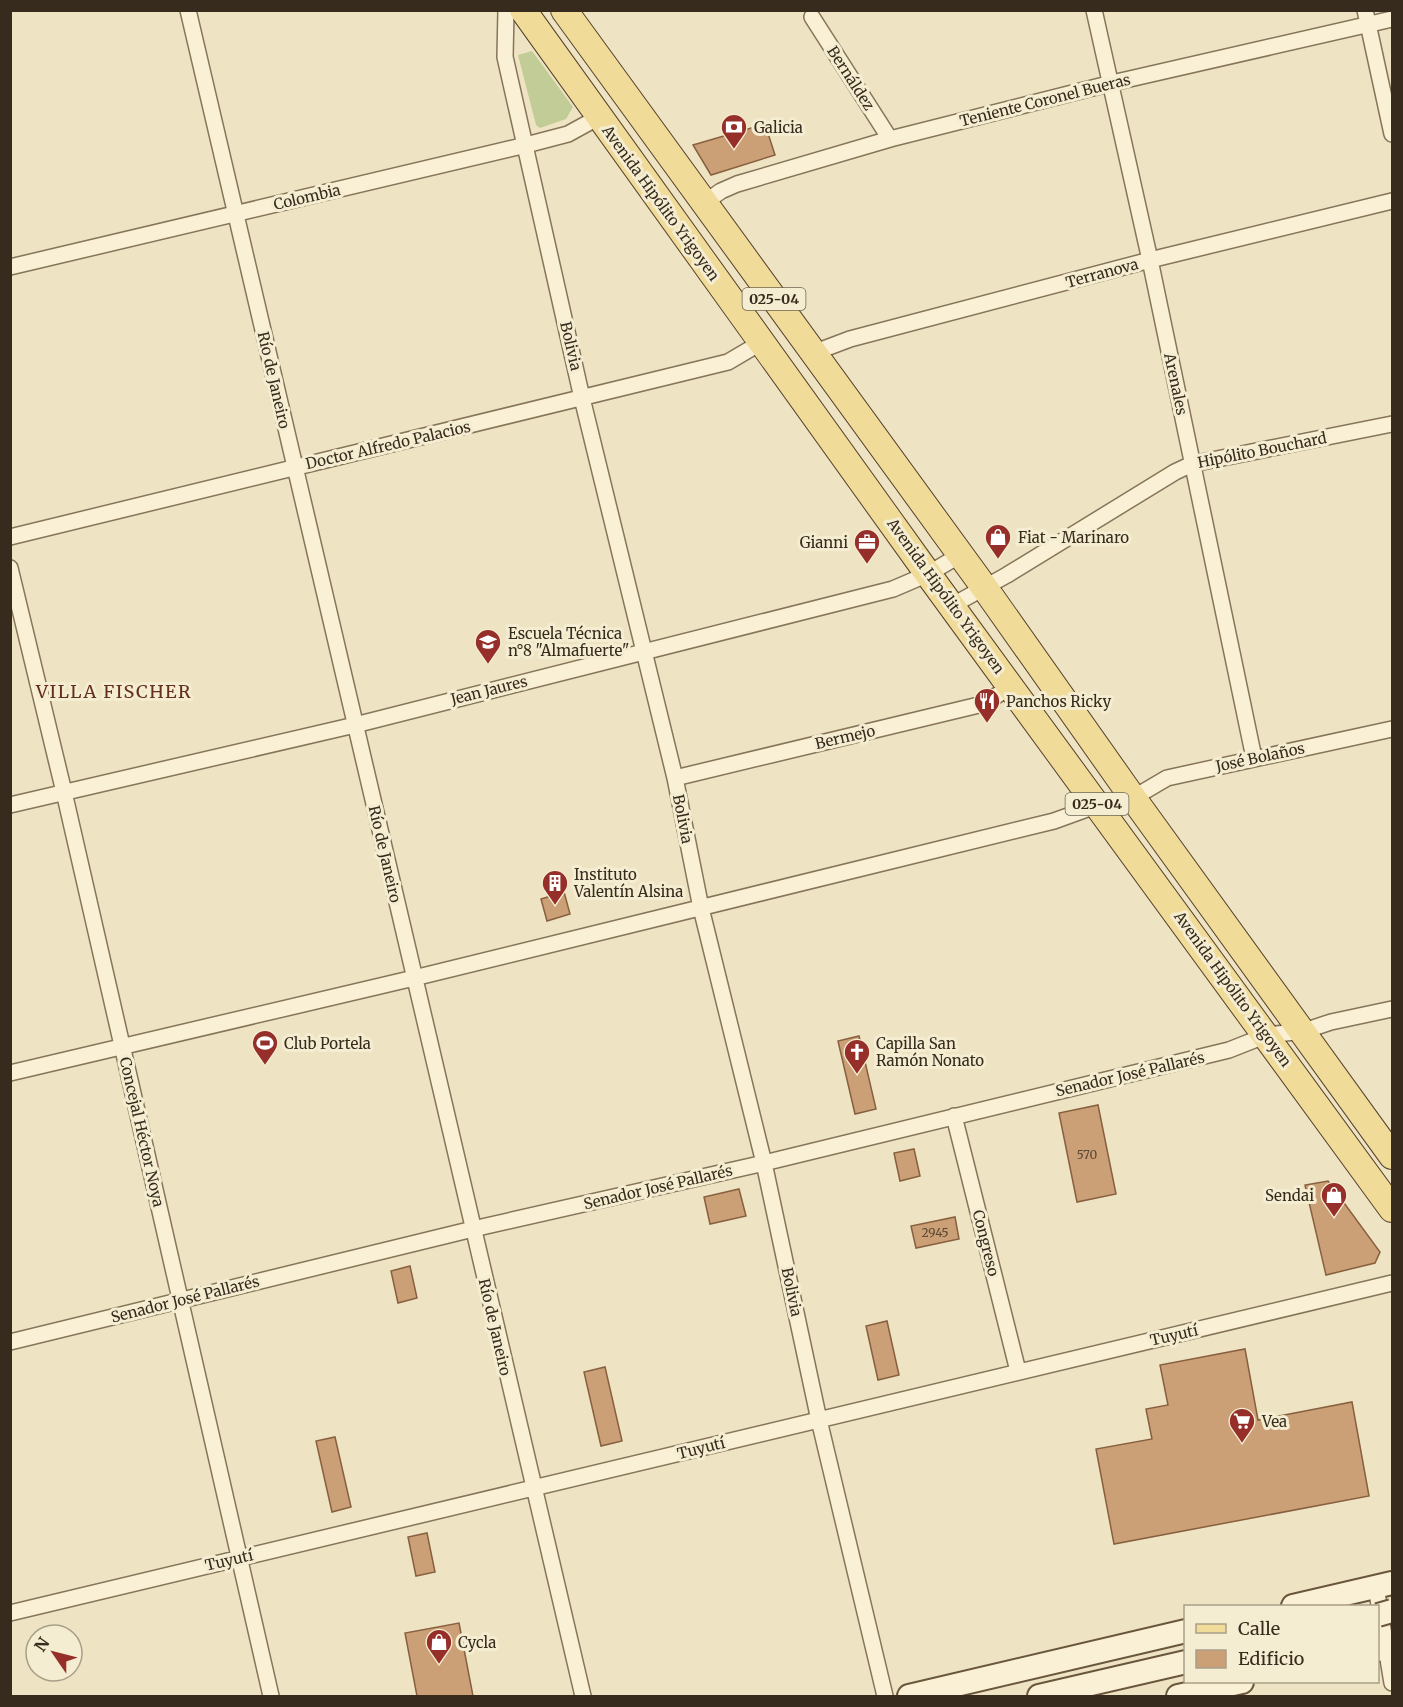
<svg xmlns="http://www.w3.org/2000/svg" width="1403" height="1707" font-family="Merriweather,serif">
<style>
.green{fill:#c2cc96}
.building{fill:#cca077;stroke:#87603f;stroke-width:1.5}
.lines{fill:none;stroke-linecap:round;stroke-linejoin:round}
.street-casing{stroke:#877559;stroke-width:18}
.secondary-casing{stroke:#69563c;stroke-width:26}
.primary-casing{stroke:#55422d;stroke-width:28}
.street{stroke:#f9f0d5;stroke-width:15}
.secondary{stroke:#f9f0d5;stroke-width:22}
.primary{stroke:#f1db99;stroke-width:26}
.secondary-bridge-casing{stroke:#69563c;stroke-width:26;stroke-linecap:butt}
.secondary-bridge{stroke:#f9f0d5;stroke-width:22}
.labels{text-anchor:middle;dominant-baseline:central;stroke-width:6;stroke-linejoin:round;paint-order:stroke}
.number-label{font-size:12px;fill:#5c4834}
.shield{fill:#f5edd1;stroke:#706553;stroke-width:1.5}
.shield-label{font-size:14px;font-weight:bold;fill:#372b1d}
.street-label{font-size:15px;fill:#372b1d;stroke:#f5edd1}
.poi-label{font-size:15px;fill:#372b1d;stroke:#f5edd1;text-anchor:start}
.quarter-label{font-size:18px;letter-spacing:1.5px;fill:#64301d;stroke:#f5edd1}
</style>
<rect width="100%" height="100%" fill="#eee3c2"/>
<!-- green -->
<path class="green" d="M532,51L573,107L566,119L540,128L536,125L518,55Z"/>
<!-- building -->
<path class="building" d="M765,124L775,155L711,175L693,145Z
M564,892L570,914L547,921L541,899Z
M859,1036L876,1109L855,1114L838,1041Z
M1098,1105L1116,1194L1077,1202L1059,1113Z
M914,1149L920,1176L900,1181L894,1153Z
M1328,1181L1380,1252L1375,1263L1326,1275L1305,1185Z
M739,1189L746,1216L710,1224L704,1197Z
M955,1217L959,1239L916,1248L911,1226Z
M410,1266L417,1298L398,1303L391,1271Z
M887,1321L899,1375L878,1380L866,1326Z
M1245,1349L1258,1420L1352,1402L1369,1496L1114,1544L1096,1449L1152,1439L1146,1409L1168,1405L1160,1365Z
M605,1367L622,1441L601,1446L584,1372Z
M335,1437L351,1507L332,1512L316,1441Z
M427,1533L435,1572L416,1576L408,1537Z
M459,1623L473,1696H417L405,1633Z"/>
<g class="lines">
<!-- street casing -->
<g class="street-casing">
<path id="street" d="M188,10L583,1696
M506,10L505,57L582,398L675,778L701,908L764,1163L819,1420L885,1696
M1094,10L1150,260L1254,758
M1365,10L1392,134
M812,17L890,139
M704,203L721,191L737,184L890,139L1112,83L1392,19
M10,267L526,145L568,134L599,117
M813,353L850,339L1150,260L1392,201
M10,537L728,362L762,342
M10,568L64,792L271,1696
M953,605L1007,575L1175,472L1192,464L1392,424
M675,778L983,704L1012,686
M1133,798L1167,778L1392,729
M10,805L355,725L893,589L928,574L960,555
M10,1073L414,978L1054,821L1098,805
M954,1116L1018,1371
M10,1342L473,1229L764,1163L1229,1050L1267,1035L1304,1031L1331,1022L1392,1009
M1376,1587L1392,1683
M10,1613L1392,1283"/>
</g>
<!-- secondary casing -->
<g class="secondary-casing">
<path id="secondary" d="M1293,1606L1392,1583
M1378,1650L1392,1646
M909,1696L1186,1631
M1039,1696L1186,1662
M1178,1696L1242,1682"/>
</g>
<!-- primary casing -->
<g class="primary-casing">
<path id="primary" d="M523,10L928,574L1392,1209
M564,10L984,587L1133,798L1392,1156"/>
</g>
<!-- street -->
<use href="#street" class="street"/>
<!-- secondary -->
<use href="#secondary" class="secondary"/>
<!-- primary -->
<use href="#primary" class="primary"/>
<!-- secondary-bridge casing -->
<g class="secondary-bridge-casing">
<path id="secondary-bridge" d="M1378,1615L1392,1611"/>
</g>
<!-- secondary-bridge -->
<use href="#secondary-bridge" class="secondary-bridge"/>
</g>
<!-- icons -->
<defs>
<g id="bank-pin" transform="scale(1.35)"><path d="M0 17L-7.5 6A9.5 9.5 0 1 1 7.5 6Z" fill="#962f29" stroke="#f5edd1"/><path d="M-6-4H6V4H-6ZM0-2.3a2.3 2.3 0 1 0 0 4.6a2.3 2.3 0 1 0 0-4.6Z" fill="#fff"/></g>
<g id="shop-pin" transform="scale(1.35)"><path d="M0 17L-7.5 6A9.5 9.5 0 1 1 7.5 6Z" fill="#962f29" stroke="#f5edd1"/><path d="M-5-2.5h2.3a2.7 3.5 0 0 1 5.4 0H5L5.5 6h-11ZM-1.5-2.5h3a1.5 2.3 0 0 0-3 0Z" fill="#fff"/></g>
<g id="office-pin" transform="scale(1.35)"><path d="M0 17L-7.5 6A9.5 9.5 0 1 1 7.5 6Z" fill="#962f29" stroke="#f5edd1"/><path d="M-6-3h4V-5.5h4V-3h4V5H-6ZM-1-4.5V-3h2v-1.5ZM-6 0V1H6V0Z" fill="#fff"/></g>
<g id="school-pin" transform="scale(1.35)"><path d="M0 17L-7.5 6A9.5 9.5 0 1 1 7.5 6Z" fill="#962f29" stroke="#f5edd1"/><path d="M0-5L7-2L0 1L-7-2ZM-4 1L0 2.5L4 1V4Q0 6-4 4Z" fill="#fff"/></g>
<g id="restaurant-pin" transform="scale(1.35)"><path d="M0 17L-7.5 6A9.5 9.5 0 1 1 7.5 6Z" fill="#962f29" stroke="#f5edd1"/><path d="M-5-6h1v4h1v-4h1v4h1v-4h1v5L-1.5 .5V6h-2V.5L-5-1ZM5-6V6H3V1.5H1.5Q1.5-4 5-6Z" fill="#fff"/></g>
<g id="building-pin" transform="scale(1.35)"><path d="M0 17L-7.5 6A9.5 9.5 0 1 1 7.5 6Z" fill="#962f29" stroke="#f5edd1"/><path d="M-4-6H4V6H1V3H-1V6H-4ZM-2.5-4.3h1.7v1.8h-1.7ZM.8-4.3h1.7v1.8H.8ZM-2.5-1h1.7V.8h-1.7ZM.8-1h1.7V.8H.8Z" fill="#fff"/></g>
<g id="stadium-pin" transform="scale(1.35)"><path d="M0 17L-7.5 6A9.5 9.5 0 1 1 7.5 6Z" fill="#962f29" stroke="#f5edd1"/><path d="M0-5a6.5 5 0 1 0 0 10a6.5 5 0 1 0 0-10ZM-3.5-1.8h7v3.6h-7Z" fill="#fff"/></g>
<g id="church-pin" transform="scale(1.35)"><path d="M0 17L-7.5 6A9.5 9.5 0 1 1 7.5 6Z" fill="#962f29" stroke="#f5edd1"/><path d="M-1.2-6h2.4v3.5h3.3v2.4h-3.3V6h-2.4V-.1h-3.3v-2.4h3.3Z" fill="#fff"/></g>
<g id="supermarket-pin" transform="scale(1.35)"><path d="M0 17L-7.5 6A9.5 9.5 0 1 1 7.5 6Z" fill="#962f29" stroke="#f5edd1"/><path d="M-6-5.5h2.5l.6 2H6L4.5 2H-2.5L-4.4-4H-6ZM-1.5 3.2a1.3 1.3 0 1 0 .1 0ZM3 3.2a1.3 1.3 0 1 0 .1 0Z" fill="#fff"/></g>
</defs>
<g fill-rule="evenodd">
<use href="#bank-pin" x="734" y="127"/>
<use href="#shop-pin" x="998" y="537"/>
<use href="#office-pin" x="867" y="542"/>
<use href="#school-pin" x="488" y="642"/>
<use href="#restaurant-pin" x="987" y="701"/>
<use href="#building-pin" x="555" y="883"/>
<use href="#stadium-pin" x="265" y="1043"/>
<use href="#church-pin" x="857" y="1052"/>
<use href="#shop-pin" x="1334" y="1195"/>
<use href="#supermarket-pin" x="1242" y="1421"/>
<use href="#shop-pin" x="439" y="1642"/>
</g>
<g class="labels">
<!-- number labels -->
<g class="number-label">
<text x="1087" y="1154">570</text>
<text x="935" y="1232">2945</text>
</g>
<!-- shield labels -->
<g class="shield">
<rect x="742.5" y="288" width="63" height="22" rx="4.5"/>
<rect x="1065.5" y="793" width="63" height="22" rx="4.5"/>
</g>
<g class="shield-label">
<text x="774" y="299">025-04</text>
<text x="1097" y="804">025-04</text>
</g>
<!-- street labels -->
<g class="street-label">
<text transform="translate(851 78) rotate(57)">Bernáldez</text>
<text transform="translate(1045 100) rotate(-14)">Teniente Coronel Bueras</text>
<text transform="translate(307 197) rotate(-13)">Colombia</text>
<text transform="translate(661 203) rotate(54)">Avenida Hipólito Yrigoyen</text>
<text transform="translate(1102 273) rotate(-15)">Terranova</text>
<text transform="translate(571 346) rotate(77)">Bolivia</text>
<text transform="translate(274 380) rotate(77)">Río de Janeiro</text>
<text transform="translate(1176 384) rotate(78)">Arenales</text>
<text transform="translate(388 445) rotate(-13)">Doctor Alfredo Palacios</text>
<text transform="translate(1262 450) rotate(-11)">Hipólito Bouchard</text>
<text transform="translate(946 596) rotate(54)">Avenida Hipólito Yrigoyen</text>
<text transform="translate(489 690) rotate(-14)">Jean Jaures</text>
<text transform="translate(845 737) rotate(-13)">Bermejo</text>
<text transform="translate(1260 757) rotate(-12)">José Bolaños</text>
<text transform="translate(683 819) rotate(79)">Bolivia</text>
<text transform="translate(385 854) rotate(77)">Río de Janeiro</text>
<text transform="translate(1233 989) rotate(54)">Avenida Hipólito Yrigoyen</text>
<text transform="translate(1130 1074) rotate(-13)">Senador José Pallarés</text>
<text transform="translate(142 1132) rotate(77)">Concejal Héctor Noya</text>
<text transform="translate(658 1187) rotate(-13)">Senador José Pallarés</text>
<text transform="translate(986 1243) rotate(76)">Congreso</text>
<text transform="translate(792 1292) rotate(78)">Bolivia</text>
<text transform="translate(185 1299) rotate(-14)">Senador José Pallarés</text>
<text transform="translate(495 1327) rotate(77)">Río de Janeiro</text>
<text transform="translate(1174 1335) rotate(-13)">Tuyutí</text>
<text transform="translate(701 1448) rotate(-14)">Tuyutí</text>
<text transform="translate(229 1560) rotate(-13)">Tuyutí</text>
</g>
<!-- poi labels -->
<g class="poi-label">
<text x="754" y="127">Galicia</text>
<text x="1018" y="537">Fiat - Marinaro</text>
<text x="848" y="542" text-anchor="end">Gianni</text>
<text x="508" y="633">Escuela Técnica<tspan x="508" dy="17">n°8 "Almafuerte"</tspan></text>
<text x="1006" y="701">Panchos Ricky</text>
<text x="574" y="874">Instituto<tspan x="574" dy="17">Valentín Alsina</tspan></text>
<text x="284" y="1043">Club Portela</text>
<text x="876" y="1043">Capilla San<tspan x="876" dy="17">Ramón Nonato</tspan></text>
<text x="1314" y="1195" text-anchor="end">Sendai</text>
<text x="1262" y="1421">Vea</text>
<text x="458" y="1642">Cycla</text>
</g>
<!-- quarter labels -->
<g class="quarter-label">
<text x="114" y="691">VILLA FISCHER</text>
</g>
</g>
<!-- border -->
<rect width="1403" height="1707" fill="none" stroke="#372b1d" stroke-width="24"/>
<!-- legend -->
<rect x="1184" y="1605" width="195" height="78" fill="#f5edd1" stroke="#a99f89" stroke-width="1.5"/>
<rect x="1196" y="1624" width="30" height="9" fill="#f1db99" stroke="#a99f89" stroke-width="1.5"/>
<text x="1238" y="1635" font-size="18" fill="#372b1d">Calle</text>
<rect x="1196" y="1650" width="30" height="18" fill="#cca077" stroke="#a99f89" stroke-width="1.5"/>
<text x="1238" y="1665" font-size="18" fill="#372b1d">Edificio</text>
<!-- north arrow -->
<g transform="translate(54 1653) rotate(305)"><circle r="28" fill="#f5edd1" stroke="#a99f89" stroke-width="1.5"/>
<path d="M0-4.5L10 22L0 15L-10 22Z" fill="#962f29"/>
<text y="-9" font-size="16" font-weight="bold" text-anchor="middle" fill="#372b1d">N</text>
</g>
</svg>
